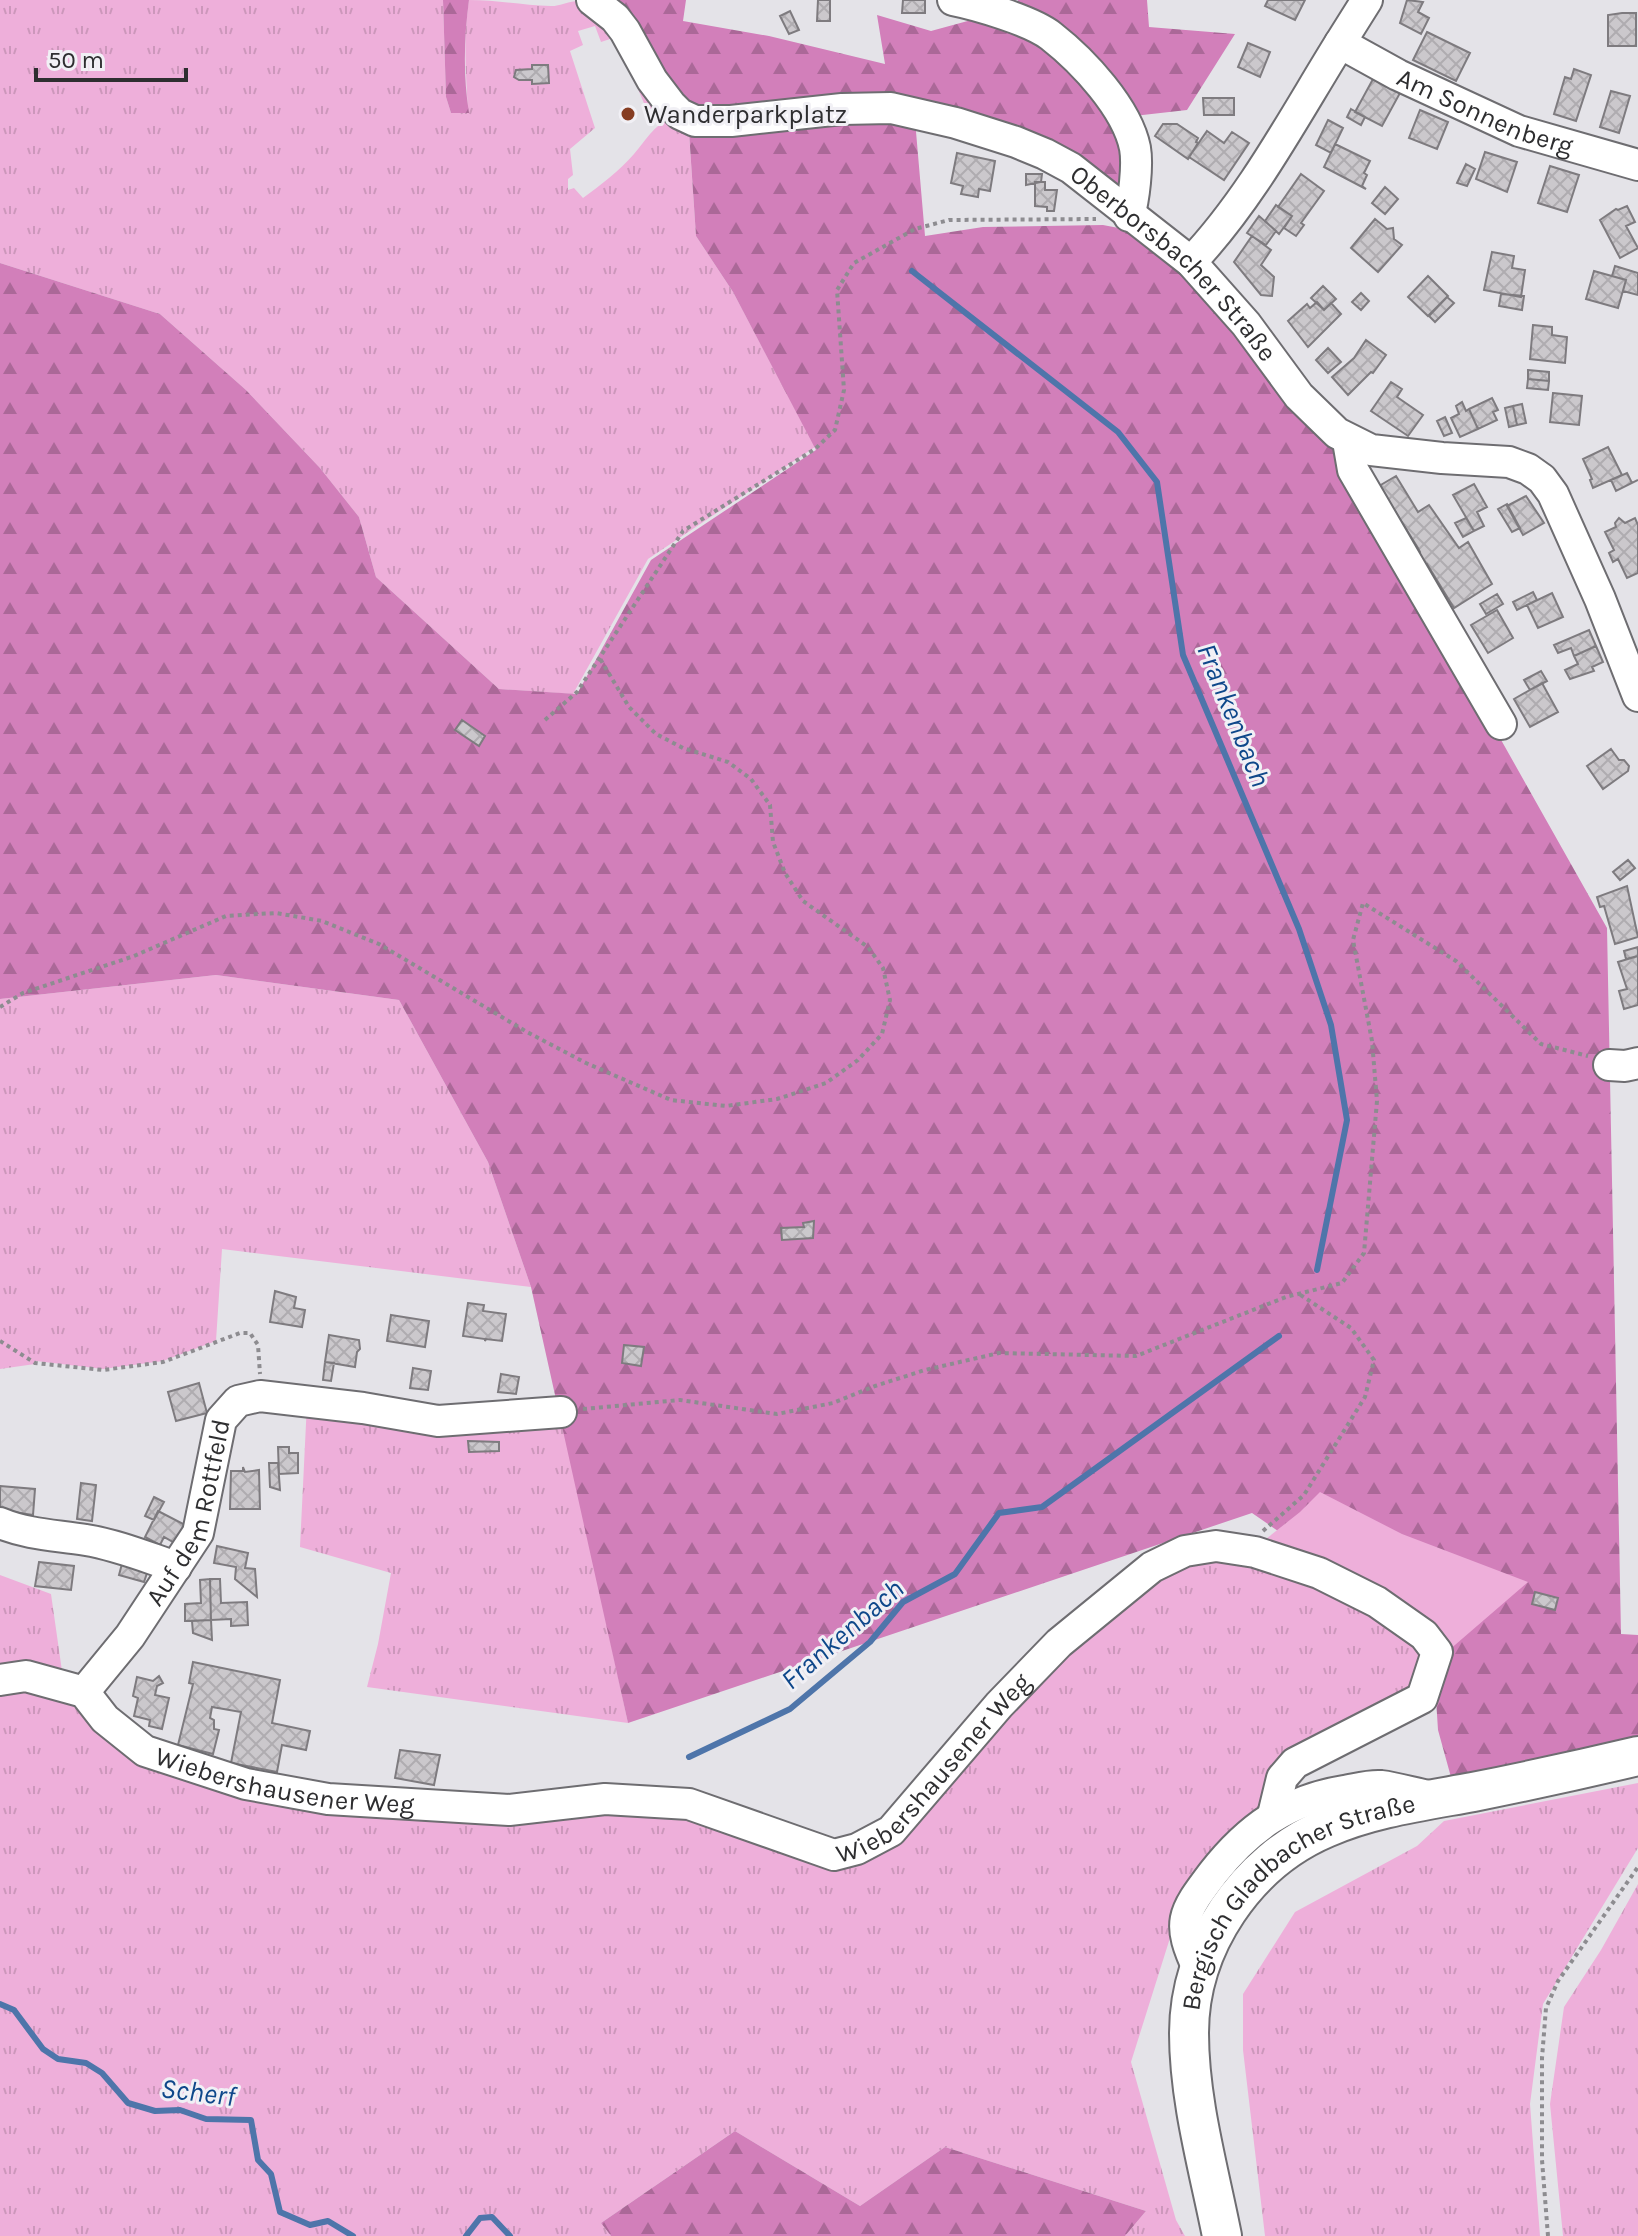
<svg xmlns="http://www.w3.org/2000/svg" width="1638" height="2236" font-family="Karla,sans-serif">
<style>
.grass{fill:url(#grass-tufts)}
.forest{fill:url(#forest-firs)}
.park{fill:#eeafda}
.lines{fill:none;stroke-linecap:round;stroke-linejoin:round}
.stream{stroke:#4e75aa;stroke-width:6}
.building{fill:url(#building-cross-hatch);stroke:#7e7b7f;stroke-width:2}
.minor-casing{stroke:#6e6d71;stroke-width:34}
.major-casing{stroke:#6e6d71;stroke-width:42}
.path{stroke:#8d8c90;stroke-width:4;stroke-dasharray:4 4;stroke-linecap:butt}
.minor{stroke:#fff;stroke-width:30}
.major{stroke:#fff;stroke-width:38}
.poi-dot{fill:#863d22;stroke:#f1f0f5;stroke-width:3}
.labels{text-anchor:middle;dominant-baseline:central;stroke-width:6;stroke-linejoin:round;paint-order:stroke}
.street-label{font-size:26px;fill:#2e2e30;stroke:#f1f0f5}
.poi-label{font-size:26px;fill:#2e2e30;stroke:#f1f0f5;text-anchor:start}
.water-label{font-size:28px;font-style:italic;fill:#0e478a;stroke:#f1f0f5}
</style>
<defs>
<pattern id="grass-tufts" width="24" height="20" patternUnits="userSpaceOnUse" patternTransform="scale(2)"><rect width="24" height="20" fill="#eeafda"/><path d="M3 7l-1-3M5 7V3M7 7l1-3M15 17l-1-3M17 17v-4M19 17l1-3" fill="none" stroke="#cc97bb"/></pattern>
<pattern id="forest-firs" width="22" height="20" patternUnits="userSpaceOnUse" patternTransform="scale(2)"><rect width="22" height="20" fill="#d27fba"/><path d="M5 1l3.5 6h-7zM16 11l3.5 6h-7z" fill="#ab6898"/></pattern>
<pattern id="building-cross-hatch" width="8" height="8" patternUnits="userSpaceOnUse" patternTransform="scale(2)"><rect width="8" height="8" fill="#cbc8cc"/><path d="M0 0l8 8M0 8l8-8" fill="none" stroke="#afacb0"/></pattern>
</defs>
<rect width="100%" height="100%" fill="#e4e3e8"/>
<!-- grass -->
<path class="grass" d="M0,0H443L446,97L451,113H468C466,72 463,42 469,0C497,0 523,5 551,6C561,6 571,0 581,1C622,19 639,69 658,106L653,109L646,108L616,37L601,42L595,26L578,31L583,45L570,51L595,128L570,149L573,175L568,179V190L574,188L583,198C601,185 619,171 634,154C648,138 651,128 671,118L703,131L689,133L696,236L733,292L815,447L648,559L573,694L499,689L376,577L359,517L320,468L246,390L160,314L0,263Z
M216,975L399,1000L488,1162L531,1287L222,1249L216,1341L163,1361L103,1369L36,1361L35,1364L0,1369V999Z
M307,1403L561,1412L628,1723L367,1687L378,1644L391,1573L300,1547Z
M1255,1552L1424,1635L1432,1675L1333,1742L1265,1804L1181,1903L1131,2062L1176,2220L1185,2236H1125L1146,2211L945,2147L860,2206L735,2131L601,2223L611,2236H0V1682H58L142,1757L246,1787L604,1803L859,1851L1152,1567Z
M0,1575L51,1594L63,1678L0,1676Z
M1638,1783V1848L1543,2004L1530,2104L1540,2236H1265L1243,2050V1994L1295,1912L1417,1846L1444,1821Z
M1638,1884V2236H1563L1550,2104L1564,2007L1601,1950Z"/>
<!-- forest -->
<path class="forest" d="M443,0H469C464,38 463,75 469,113H451L446,97Z
M606,0H686L683,21L769,36L885,64L877,15L931,31L997,13L1049,35L1119,111L1126,204L947,110L704,114L683,102Z
M1018,0H1147L1149,27L1235,34L1187,110L1125,117L1017,8Z
M832,119L915,120L925,236L983,227L1103,225L1134,231L1183,276L1300,399L1340,454L1607,928L1621,1634L1638,1635V1742L1454,1788L1438,1730L1432,1637L1252,1513L628,1723L531,1287L488,1162L399,1000L216,975L0,999V263L160,314L246,390L320,468L359,517L376,577L499,689L577,694L651,560L816,450L733,292L696,236L689,132Z
M735,2131L860,2206L945,2147L1146,2211L1125,2236H611L601,2223Z"/>
<!-- park -->
<path class="park" d="M1320,1492L1402,1534L1528,1582L1448,1651L1257,1546L1300,1512Z"/>
<g class="lines">
<!-- stream -->
<path class="stream" d="M912,271L1118,432L1157,482L1183,655L1299,929L1331,1025L1347,1120L1317,1270
M689,1757L790,1709L870,1642L903,1602L955,1574L999,1513L1042,1507L1279,1336
M0,2004L14,2010L43,2049L58,2059L86,2063L102,2073L128,2103L155,2111L180,2110L206,2119L251,2120L258,2160L271,2174L280,2212L310,2225L328,2221L353,2236
M466,2236L480,2218L492,2217L510,2236"/>
</g>
<!-- building -->
<path class="building" d="M818,0H830V21H817Z
M903,0H925V13H902Z
M1268,0H1305L1295,20L1265,6Z
M1407,0L1423,2L1418,12L1429,18L1421,34L1400,23Z
M790,11L799,30L789,34L780,16Z
M1622,13H1636V46H1608V15Z
M1427,32L1470,53L1456,81L1413,60Z
M1248,43L1270,52L1260,77L1238,67Z
M532,65H548L549,83L532,84V80H519L514,77L516,70L532,69Z
M1574,69L1591,75L1576,121L1554,114L1565,77L1571,79Z
M1373,79L1400,93L1382,126L1355,112Z
M1611,91L1630,96L1619,133L1600,127Z
M1203,98H1234V115H1204Z
M1351,109L1365,117L1361,125L1347,117Z
M1420,110L1448,122L1437,149L1409,138Z
M1328,120L1343,128L1331,153L1316,145Z
M1163,124H1177L1198,138L1196,142L1198,143L1188,159L1155,136Z
M1207,131L1224,143L1232,132L1249,143L1224,180L1189,157Z
M1335,144L1370,161L1364,173L1367,175L1362,186L1366,189L1324,167Z
M1485,152L1517,162L1507,192L1476,179Z
M957,153L995,161L990,191L979,189L978,197L961,194L963,186L951,183Z
M1466,164L1475,169L1467,186L1457,183Z
M1550,166L1579,175L1567,212L1538,203Z
M1026,174H1042L1041,182L1026,185Z
M1301,174L1324,191L1301,223L1304,225L1296,236L1284,228L1292,216L1278,207Z
M1035,182H1045V190H1057L1054,211H1047V207L1035,206Z
M1385,187L1398,199L1385,214L1372,203Z
M1276,205L1292,216L1279,234L1265,221Z
M1627,206L1635,222L1626,226L1638,248L1620,258L1600,220L1616,209L1618,210Z
M1259,216L1276,231L1266,245L1247,233Z
M1375,219L1387,229L1393,228L1394,239L1402,245L1378,272L1351,248Z
M1252,236L1271,250L1261,265L1274,277L1272,296L1261,295L1234,262Z
M1492,252L1514,256L1512,268L1525,270L1521,297L1484,290Z
M1615,266L1638,273V295L1623,291L1626,280L1612,276Z
M1594,271L1626,280L1618,308L1586,299Z
M1428,276L1448,296L1428,316L1408,297Z
M1323,286L1336,299L1324,310L1311,298Z
M1361,293L1369,301L1361,310L1352,302Z
M1501,294L1524,296L1522,310L1499,306Z
M1447,297L1454,303L1435,322L1429,316Z
M1317,302L1324,310L1331,303L1341,314L1308,347L1288,321L1307,304L1310,308Z
M1533,325L1552,327V335L1567,337L1565,363L1530,359Z
M1366,340L1386,355L1373,373L1371,372L1348,395L1332,377L1354,358Z
M1328,348L1341,362L1328,373L1316,360Z
M1528,370L1549,372V381L1528,379Z
M1528,379L1549,381L1548,390L1527,388Z
M1391,382L1402,389L1397,397L1423,415L1408,436L1371,411Z
M1553,393L1582,396L1579,425L1550,422Z
M1492,398L1498,410L1493,412L1497,420L1478,429L1469,409Z
M1462,402L1466,411L1469,409L1478,429L1460,437L1451,418L1459,414L1456,406Z
M1522,404L1526,423L1517,425L1513,406Z
M1513,406L1517,425L1509,427L1505,408Z
M1445,417L1452,433L1444,436L1437,421Z
M1608,447L1622,475L1593,488L1590,480L1592,479L1583,459Z
M1627,473L1632,483L1638,480L1616,491L1611,480Z
M1396,476L1418,512L1429,505L1459,548L1468,542L1492,584L1454,608L1427,564L1423,566L1416,555L1420,552L1418,548L1379,486Z
M1474,484L1487,507L1477,512L1484,526L1474,531L1453,495Z
M1526,496L1544,523L1523,535L1507,506Z
M1507,504L1520,528L1512,532L1498,509Z
M1466,518L1474,531L1463,537L1455,523Z
M1619,518L1625,523L1635,518L1638,525V573L1627,578L1618,559L1613,562L1609,553L1614,550L1605,532L1616,527L1615,523Z
M1533,592L1537,600L1517,610L1513,602Z
M1552,593L1563,617L1538,628L1527,605Z
M1497,594L1503,604L1486,614L1480,604Z
M1497,610L1513,638L1488,653L1471,625Z
M1589,630L1596,646L1574,656L1571,648L1558,653L1554,645Z
M1596,646L1603,662L1592,667L1594,671L1570,679L1565,670L1578,664L1574,656Z
M1541,671L1547,681L1530,690L1524,680Z
M1542,683L1558,712L1530,727L1514,699Z
M462,720L485,736L479,746L455,730Z
M1611,749L1619,760H1624L1629,766L1628,771L1603,789L1587,766Z
M1628,860L1635,868L1620,880L1613,872Z
M1627,886L1638,937L1615,944L1604,906L1600,907L1597,897Z
M1638,947V956L1626,959L1624,951Z
M1638,956V1005L1624,1009L1619,991L1627,989L1618,962Z
M814,1221L813,1238L782,1240L781,1228L804,1227L803,1223Z
M275,1291L296,1297L294,1308L305,1310L302,1327L270,1322Z
M468,1303L484,1305L483,1311L506,1314L502,1341L486,1339L485,1341V1339L463,1336Z
M391,1315L429,1321L425,1347L387,1341Z
M329,1335L359,1340L360,1349L357,1352L355,1367L325,1362Z
M624,1345L644,1347L641,1366L622,1363Z
M325,1362L334,1363L331,1381L323,1380Z
M413,1368L431,1371L428,1390L410,1388Z
M501,1374L519,1377L516,1394L498,1392Z
M199,1383L207,1413L176,1421L168,1392Z
M468,1441L499,1442V1451L469,1452Z
M278,1447H289V1453H298V1473L279,1474Z
M269,1463H278L280,1490L270,1487Z
M243,1467L245,1472L259,1470L260,1509H230L231,1471H243Z
M81,1483L96,1485L92,1521L77,1519Z
M0,1486L35,1489L33,1515L0,1510Z
M154,1497L164,1502L154,1520L145,1516Z
M158,1511L189,1527L180,1546L164,1537L160,1545L145,1537Z
M217,1546L248,1553L245,1568L255,1569L257,1597L235,1579L236,1567L214,1563Z
M123,1560L149,1567L144,1582L119,1575Z
M39,1562L74,1566L71,1590L35,1586Z
M210,1579H220L221,1603L247,1602L248,1625L231,1626V1619L211,1620Z
M210,1579L211,1620L185,1621V1604L201,1603L200,1580Z
M1535,1592L1558,1598L1555,1610L1532,1604Z
M211,1620L212,1640L193,1633L192,1621Z
M193,1662L280,1680L272,1723L310,1731L306,1750L282,1745L277,1772L231,1763L241,1712L212,1707L210,1718L214,1720V1729L219,1730L213,1754L178,1745L193,1684L189,1683Z
M159,1676L163,1683L157,1686L155,1695L169,1698L162,1729L149,1726L150,1720L134,1716L138,1698L133,1696L137,1677L153,1681Z
M400,1750L440,1755L434,1785L395,1778Z"/>
<g class="lines">
<!-- minor casing -->
<g class="minor-casing">
<g id="minor">
<path id="s1" d="M592,0L615,18L625,31L652,80L671,105L680,114L695,121H731L842,109L891,108L956,123L1016,142L1045,154L1071,168L1191,262L1246,324L1299,396L1337,433L1371,450L1442,458L1509,462L1528,469L1542,479L1553,494L1600,599L1638,696"/>
<path d="M953,0C978,5 1032,21 1051,36C1083,61 1127,108 1135,148C1138,165 1134,200 1129,216"/>
<path id="s2" d="M1367,0L1340,43L1398,75L1519,131L1638,165"/>
<path d="M1191,262C1251,199 1294,117 1340,43"/>
<path d="M1348,441L1353,470L1501,724"/>
<path d="M1609,1065L1625,1066L1638,1063"/>
<path d="M0,1523C29,1535 56,1535 86,1540C117,1545 146,1557 176,1567"/>
<path id="s3" d="M0,1680L26,1676L84,1692L105,1719L145,1751L246,1784L328,1799L509,1810L605,1799L689,1804L834,1855L857,1849L891,1831L999,1705L1059,1643L1152,1567L1185,1551L1216,1546L1255,1552L1319,1573L1377,1602L1424,1635L1437,1652L1422,1698L1295,1763L1282,1778L1273,1815"/>
<path id="s4" d="M84,1692L130,1636L198,1533L221,1420L238,1401L260,1396L363,1408L438,1421L561,1412"/>
<path d="M1199,1971C1176,1922 1182,1914 1213,1873C1248,1828 1288,1800 1344,1791C1356,1789 1369,1785 1381,1786C1397,1788 1413,1793 1429,1796"/>
</g>
</g>
<!-- major casing -->
<g class="major-casing">
<g id="major">
<path id="s5" d="M1222,2236C1209,2170 1189,2101 1189,2033C1189,1946 1246,1862 1326,1828C1371,1808 1424,1801 1473,1792C1528,1781 1583,1769 1638,1756"/>
</g>
</g>
<!-- path -->
<path class="path" d="M545,720L577,692L683,531L815,449L835,430L844,390L837,290L854,263L915,229L949,220L1096,219
M0,1007L23,993L134,956L226,916L276,913L322,921L379,944L527,1032L586,1063L671,1100L726,1106L777,1099L826,1083L858,1060L882,1034L890,1000L883,968L868,947L803,901L785,873L773,842L770,805L751,779L728,762L683,748L656,734L629,707L599,657
M0,1341L35,1363L103,1370L163,1362L240,1333H250L258,1345L260,1374
M583,1409L680,1400L777,1414L833,1403L875,1386L925,1370L999,1353L1136,1356L1286,1297L1342,1283L1364,1253L1377,1101L1372,1041L1353,940L1363,903L1456,961L1541,1044L1588,1056
M1263,1531L1304,1495L1365,1397L1374,1360L1351,1328L1299,1294
M1548,2236L1542,2160V2058L1546,2008L1558,1981L1638,1867"/>
<!-- minor -->
<use href="#minor" class="minor"/>
<!-- major -->
<use href="#major" class="major"/>
</g>
<!-- markers -->
<circle class="poi-dot" cx="628" cy="114" r="8"/>
<g class="labels">
<!-- street labels -->
<g class="street-label">
<text stroke="none"><textPath href="#s2" startOffset="212">Am Sonnenberg</textPath></text>
<text stroke="none"><textPath href="#s1" startOffset="690">Oberborsbacher Straße</textPath></text>
<text stroke="none"><textPath href="#s4" startOffset="212">Auf dem Rottfeld</textPath></text>
<text stroke="none"><textPath href="#s3" startOffset="1012">Wiebershausener Weg</textPath></text>
<text stroke="none"><textPath href="#s3" startOffset="316">Wiebershausener Weg</textPath></text>
<text stroke="none"><textPath href="#s5" startOffset="394">Bergisch Gladbacher Straße</textPath></text>
</g>
<!-- poi labels -->
<g class="poi-label">
<text x="644" y="114">Wanderparkplatz</text>
</g>
<!-- water labels -->
<g class="water-label">
<text transform="translate(1234 715) rotate(68)">Frankenbach</text>
<text transform="translate(842 1634) rotate(-41)">Frankenbach</text>
<text transform="translate(198 2092) rotate(7)">Scherf</text>
</g>
</g>
<!-- scale -->
<path d="M36 68v12h150v-12" fill="none" stroke="#2e2e30" stroke-width="4"/>
<text x="48" y="68" font-size="24" fill="#2e2e30" stroke="#f1f0f5" stroke-width="6" paint-order="stroke">50 m</text>
</svg>
